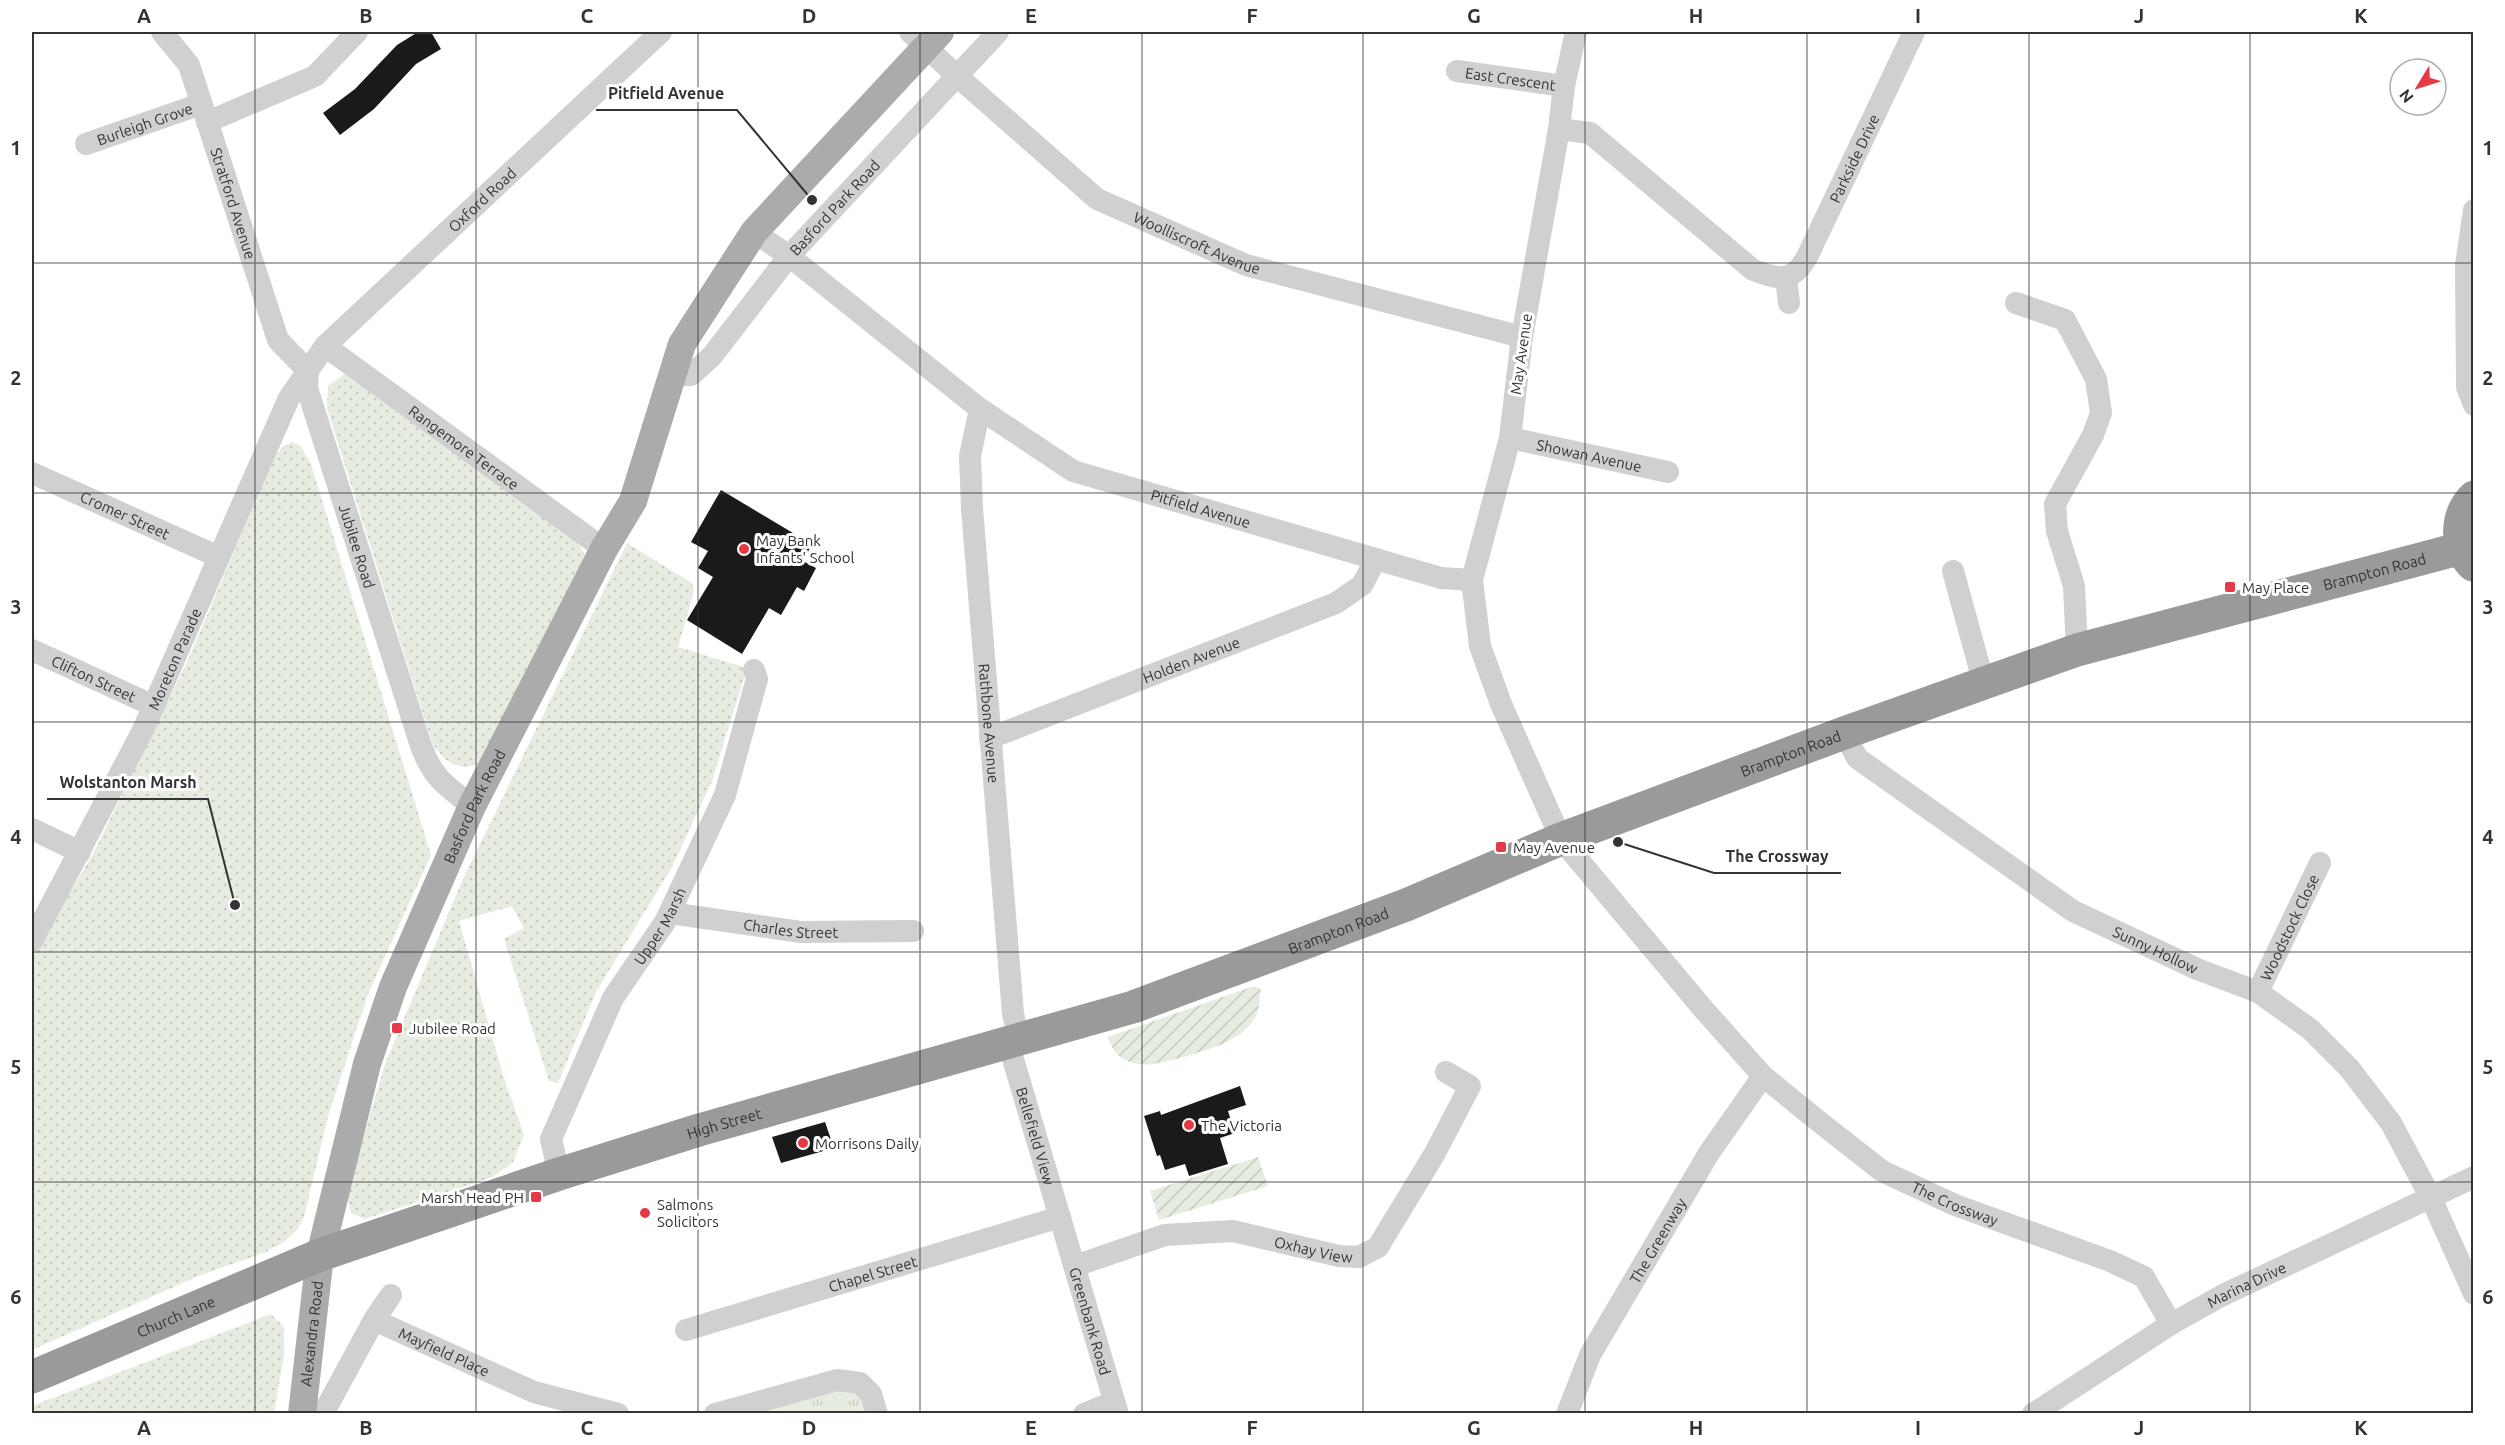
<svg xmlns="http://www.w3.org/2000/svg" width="2505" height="1445" font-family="Ubuntu,sans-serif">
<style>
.grass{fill:url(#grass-tufts)}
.park{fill:url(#park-dots)}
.garden{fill:url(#garden-furrows)}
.building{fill:#1a1a1a}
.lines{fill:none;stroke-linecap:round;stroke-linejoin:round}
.minor{stroke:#d0d0d0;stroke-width:22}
.major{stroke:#ababab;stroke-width:28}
.highway{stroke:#9a9a9a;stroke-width:33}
.grid{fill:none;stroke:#333;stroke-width:1.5;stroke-opacity:0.55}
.poi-dot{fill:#e63946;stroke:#fff;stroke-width:2}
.labels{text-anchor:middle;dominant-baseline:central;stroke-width:6;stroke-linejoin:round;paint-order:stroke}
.street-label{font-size:15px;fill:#333;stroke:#fff}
.poi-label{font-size:15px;fill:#333;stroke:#fff;text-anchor:start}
.leader{fill:none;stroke:#333;stroke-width:2}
.callout-dot{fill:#333;stroke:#fff;stroke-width:2}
.callout-label{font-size:16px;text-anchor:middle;font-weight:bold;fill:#333;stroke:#fff;stroke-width:6;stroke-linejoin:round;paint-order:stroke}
.neatline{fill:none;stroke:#333;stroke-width:2}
.grid-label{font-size:20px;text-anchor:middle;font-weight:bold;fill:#333}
</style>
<defs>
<pattern id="grass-tufts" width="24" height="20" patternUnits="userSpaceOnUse" patternTransform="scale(1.5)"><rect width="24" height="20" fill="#e6ecdf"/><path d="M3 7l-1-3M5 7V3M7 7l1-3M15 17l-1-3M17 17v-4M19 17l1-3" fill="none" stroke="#c6cbc0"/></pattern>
<pattern id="park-dots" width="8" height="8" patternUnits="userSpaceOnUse" patternTransform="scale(1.5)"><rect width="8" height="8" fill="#e6ecdf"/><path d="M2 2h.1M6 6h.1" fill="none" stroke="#c6cbc0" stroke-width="1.8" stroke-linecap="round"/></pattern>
<pattern id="garden-furrows" width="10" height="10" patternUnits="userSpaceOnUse" patternTransform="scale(1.5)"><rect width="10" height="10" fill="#e6ecdf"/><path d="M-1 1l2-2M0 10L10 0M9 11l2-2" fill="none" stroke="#c6cbc0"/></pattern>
</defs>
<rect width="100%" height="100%" fill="#fff"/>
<!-- grass -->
<path class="grass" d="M860,1383L877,1414H715Z"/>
<!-- park -->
<path class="park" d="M344,374L576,539L585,555L479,764C457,772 446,762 433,745L327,408L328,386Z
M291,442L300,445L311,464L431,855L368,994L328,1116L304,1217L298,1229L284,1242L266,1252L196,1277L32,1350V954L92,856L189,658L274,458L282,447Z
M627,543L692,583L694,591L678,647L747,668L712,781L672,867L596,992L558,1083L549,1081L504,939L524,928L512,906L459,921L503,1075L524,1135L513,1162L493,1177L365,1219L351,1213L348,1201V1189L385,1064L462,881Z
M271,1314L284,1327V1355L274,1413H32V1406Z"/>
<!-- garden -->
<path class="garden" d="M1254,986L1261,989C1259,997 1260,1009 1256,1016C1243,1040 1214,1048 1190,1055C1161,1064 1120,1077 1108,1037Z
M1258,1157L1268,1186L1159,1220L1150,1191Z"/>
<!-- building -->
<path class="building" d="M418,32H431L441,49L416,64L374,109L340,135L323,113L355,89L397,45Z
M721,490L793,533L791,537L810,548L803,561L816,568L804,591L797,587L781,615L769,608L742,654L687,620L713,577L698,568L708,551L691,542Z
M1240,1086L1246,1105L1228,1111L1235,1133L1220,1138L1228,1164L1189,1176L1185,1164L1165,1170L1160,1155L1157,1156L1144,1116L1160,1111L1161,1115Z
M825,1122L834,1148L781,1163L772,1137Z"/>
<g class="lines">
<!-- minor -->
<g class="minor">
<path id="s1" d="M162,32L189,65L278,340L308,371"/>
<path id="s2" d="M910,32L957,76L1097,199L1246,265L1522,337"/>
<path id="s3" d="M1576,32L1564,86L1559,129L1522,337L1510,438L1472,580L1480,646L1501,704L1561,839L1705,1011L1763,1076L1817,1120L1882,1171L1955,1205L2110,1261L2144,1277L2171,1324"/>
<path id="s4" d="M1457,71L1564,86"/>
<path d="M207,122L315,76L357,32"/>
<path id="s5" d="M1559,129L1590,133L1753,270C1778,279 1792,284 1807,257L1914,32"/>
<path id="s6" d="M86,144L201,104"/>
<path d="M2474,210L2466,265L2467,387L2474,405"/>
<path id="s7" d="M754,232L789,256L980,409L1073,471L1441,578L1472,580"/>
<path d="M1786,278L1789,303"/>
<path d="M2016,303L2065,320L2096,379L2101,413L2093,435L2055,504L2057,531L2074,586L2077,650"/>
<path id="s8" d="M325,346L604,549"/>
<path id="s9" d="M308,371L307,388L421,746C433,778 446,786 472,806"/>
<path id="s10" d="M672,376L691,375L712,356L789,256L998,32"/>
<path id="s11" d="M980,409L970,456L972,508L1013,1014L1019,1038"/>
<path id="s12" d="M1510,438L1668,472"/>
<path id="s13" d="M32,473L219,557"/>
<path d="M1953,571L1984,684"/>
<path id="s14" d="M32,650L154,706"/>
<path id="s15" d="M1844,733L1857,758L2073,911L2197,969L2258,992L2310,1029L2349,1068L2391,1123L2431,1198L2474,1294"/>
<path id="s16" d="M990,738L1336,603L1362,585L1376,559"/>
<path d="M32,829L80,852"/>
<path id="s17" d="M670,913L801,932L913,931"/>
<path id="s18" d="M32,941L143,730L289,398L325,346L661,32"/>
<path id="s19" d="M2258,992L2320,863"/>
<path id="s20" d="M1008,1042L1118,1414"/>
<path id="s21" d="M559,1174L551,1139L613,998L665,922L725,795L757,679L754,670"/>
<path id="s22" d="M1075,1266L1165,1235L1233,1231L1339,1256L1359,1257L1378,1247L1435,1153L1470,1086L1446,1072"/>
<path d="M374,1320L391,1295"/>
<path id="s23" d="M686,1330L1060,1217"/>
<path id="s24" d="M323,1414L374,1320L534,1392L618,1414"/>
<path d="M715,1414L837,1380L860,1383L871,1394L877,1414"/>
<path d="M1084,1414L1114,1402"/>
<path id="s25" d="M1567,1414L1590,1355L1709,1153L1763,1076"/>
<path id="s26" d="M2033,1414L2171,1324L2223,1295L2474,1177"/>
</g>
<!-- major -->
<path class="major" id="s27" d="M302,1414L320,1255L367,1064L393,987L472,806L604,549L633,501L682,344L754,232L940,32"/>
<!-- highway -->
<g class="highway">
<path d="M2473,565C2455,547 2455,516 2474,497"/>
<path id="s28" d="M32,1377L320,1255L559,1174L699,1130L1133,1007L1406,905L1561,839L1844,733L2077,650L2462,548"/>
</g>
</g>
<!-- grid -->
<path class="grid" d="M255,32V1414M476,32V1414M698,32V1414M920,32V1414M1142,32V1414M1363,32V1414M1585,32V1414M1807,32V1414M2029,32V1414M2250,32V1414M32,263H2474M32,493H2474M32,722H2474M32,952H2474M32,1182H2474"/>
<!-- markers -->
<g class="poi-dot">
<circle cx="744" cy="549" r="6"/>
<rect x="2224" y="581" width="12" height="12" rx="3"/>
<rect x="1495" y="841" width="12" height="12" rx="3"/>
<rect x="391" y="1022" width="12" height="12" rx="3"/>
<circle cx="1189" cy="1125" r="6"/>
<circle cx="803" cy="1143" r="6"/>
<rect x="530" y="1191" width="12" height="12" rx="3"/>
<circle cx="645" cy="1213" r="6"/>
</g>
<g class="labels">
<!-- street labels -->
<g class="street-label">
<text stroke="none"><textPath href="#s4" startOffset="54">East Crescent</textPath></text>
<text stroke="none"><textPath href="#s6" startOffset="62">Burleigh Grove</textPath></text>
<text stroke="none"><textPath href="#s5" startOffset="417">Parkside Drive</textPath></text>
<text stroke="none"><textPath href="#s18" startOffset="879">Oxford Road</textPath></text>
<text stroke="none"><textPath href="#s1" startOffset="188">Stratford Avenue</textPath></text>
<text stroke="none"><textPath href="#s10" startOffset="240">Basford Park Road</textPath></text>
<text stroke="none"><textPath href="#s2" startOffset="360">Woolliscroft Avenue</textPath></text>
<text transform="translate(1521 354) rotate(-82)">May Avenue</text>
<text stroke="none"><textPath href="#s8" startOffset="172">Rangemore Terrace</textPath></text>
<text stroke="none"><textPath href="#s12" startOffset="81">Showan Avenue</textPath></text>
<text stroke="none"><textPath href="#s7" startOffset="532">Pitfield Avenue</textPath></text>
<text stroke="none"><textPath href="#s13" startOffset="102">Cromer Street</textPath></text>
<text stroke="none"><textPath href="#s9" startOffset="183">Jubilee Road</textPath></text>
<text stroke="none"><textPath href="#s28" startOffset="2480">Brampton Road</textPath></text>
<text stroke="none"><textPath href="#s18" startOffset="316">Moreton Parade</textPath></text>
<text stroke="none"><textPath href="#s16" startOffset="216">Holden Avenue</textPath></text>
<text stroke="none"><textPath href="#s14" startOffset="68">Clifton Street</textPath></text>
<text stroke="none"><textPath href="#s11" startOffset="316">Rathbone Avenue</textPath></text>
<text stroke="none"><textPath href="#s28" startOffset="1868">Brampton Road</textPath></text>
<text stroke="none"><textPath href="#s27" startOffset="636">Basford Park Road</textPath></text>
<text stroke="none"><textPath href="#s21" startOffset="276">Upper Marsh</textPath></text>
<text stroke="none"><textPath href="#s17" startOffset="122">Charles Street</textPath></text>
<text stroke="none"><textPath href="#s19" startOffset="72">Woodstock Close</textPath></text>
<text stroke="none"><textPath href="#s28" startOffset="1382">Brampton Road</textPath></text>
<text stroke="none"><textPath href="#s15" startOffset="384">Sunny Hollow</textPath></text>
<text stroke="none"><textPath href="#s28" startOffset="738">High Street</textPath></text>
<text stroke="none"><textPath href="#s20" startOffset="98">Bellefield View</textPath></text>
<text stroke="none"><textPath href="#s3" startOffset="1378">The Crossway</textPath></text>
<text stroke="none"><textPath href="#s25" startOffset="196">The Greenway</textPath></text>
<text stroke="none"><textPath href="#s22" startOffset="246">Oxhay View</textPath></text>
<text stroke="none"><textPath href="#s23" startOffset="195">Chapel Street</textPath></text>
<text stroke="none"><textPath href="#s26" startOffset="250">Marina Drive</textPath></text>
<text stroke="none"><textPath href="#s28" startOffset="156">Church Lane</textPath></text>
<text stroke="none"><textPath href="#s20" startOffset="291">Greenbank Road</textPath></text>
<text stroke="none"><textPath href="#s27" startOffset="81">Alexandra Road</textPath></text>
<text stroke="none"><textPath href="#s24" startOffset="184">Mayfield Place</textPath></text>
</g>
<!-- poi labels -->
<g class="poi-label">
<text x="756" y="540">May Bank<tspan x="756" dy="17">Infants' School</tspan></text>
<text x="2242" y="587">May Place</text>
<text x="1513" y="847">May Avenue</text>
<text x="409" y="1028">Jubilee Road</text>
<text x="1201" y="1125">The Victoria</text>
<text x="815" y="1143">Morrisons Daily</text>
<text x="524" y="1197" text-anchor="end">Marsh Head PH</text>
<text x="657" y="1204">Salmons<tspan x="657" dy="17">Solicitors</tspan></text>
</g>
</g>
<!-- callouts -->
<path class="leader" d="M812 200L737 110H596M235 905L208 799H47M1618 842L1714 873H1841"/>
<g class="callout-dot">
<circle cx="812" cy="200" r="6"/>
<circle cx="235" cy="905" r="6"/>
<circle cx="1618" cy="842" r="6"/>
</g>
<g class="callout-label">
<text x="666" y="99">Pitfield Avenue</text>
<text x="128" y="788">Wolstanton Marsh</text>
<text x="1777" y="862">The Crossway</text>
</g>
<!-- border -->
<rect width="2505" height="1445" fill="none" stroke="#ffffff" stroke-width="66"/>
<!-- north arrow -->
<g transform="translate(2418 87) rotate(232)"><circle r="28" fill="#ffffff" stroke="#adadad" stroke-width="1.5"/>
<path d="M0-4.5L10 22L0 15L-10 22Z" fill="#e63946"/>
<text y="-9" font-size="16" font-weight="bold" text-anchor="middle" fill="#333333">N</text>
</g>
<rect x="33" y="33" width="2439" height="1379" class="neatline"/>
<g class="grid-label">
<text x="144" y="23">A</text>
<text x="366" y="23">B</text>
<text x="587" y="23">C</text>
<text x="809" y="23">D</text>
<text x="1031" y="23">E</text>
<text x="1252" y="23">F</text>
<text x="1474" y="23">G</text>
<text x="1696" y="23">H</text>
<text x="1918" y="23">I</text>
<text x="2139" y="23">J</text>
<text x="2361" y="23">K</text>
<text x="16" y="155">1</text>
<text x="2488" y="155">1</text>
<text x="16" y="385">2</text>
<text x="2488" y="385">2</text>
<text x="16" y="614">3</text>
<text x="2488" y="614">3</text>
<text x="16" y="844">4</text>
<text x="2488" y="844">4</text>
<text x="16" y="1074">5</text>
<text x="2488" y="1074">5</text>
<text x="16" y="1304">6</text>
<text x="2488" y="1304">6</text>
<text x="144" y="1435">A</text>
<text x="366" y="1435">B</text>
<text x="587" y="1435">C</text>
<text x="809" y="1435">D</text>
<text x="1031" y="1435">E</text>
<text x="1252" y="1435">F</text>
<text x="1474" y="1435">G</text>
<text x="1696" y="1435">H</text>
<text x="1918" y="1435">I</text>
<text x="2139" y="1435">J</text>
<text x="2361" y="1435">K</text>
</g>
</svg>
